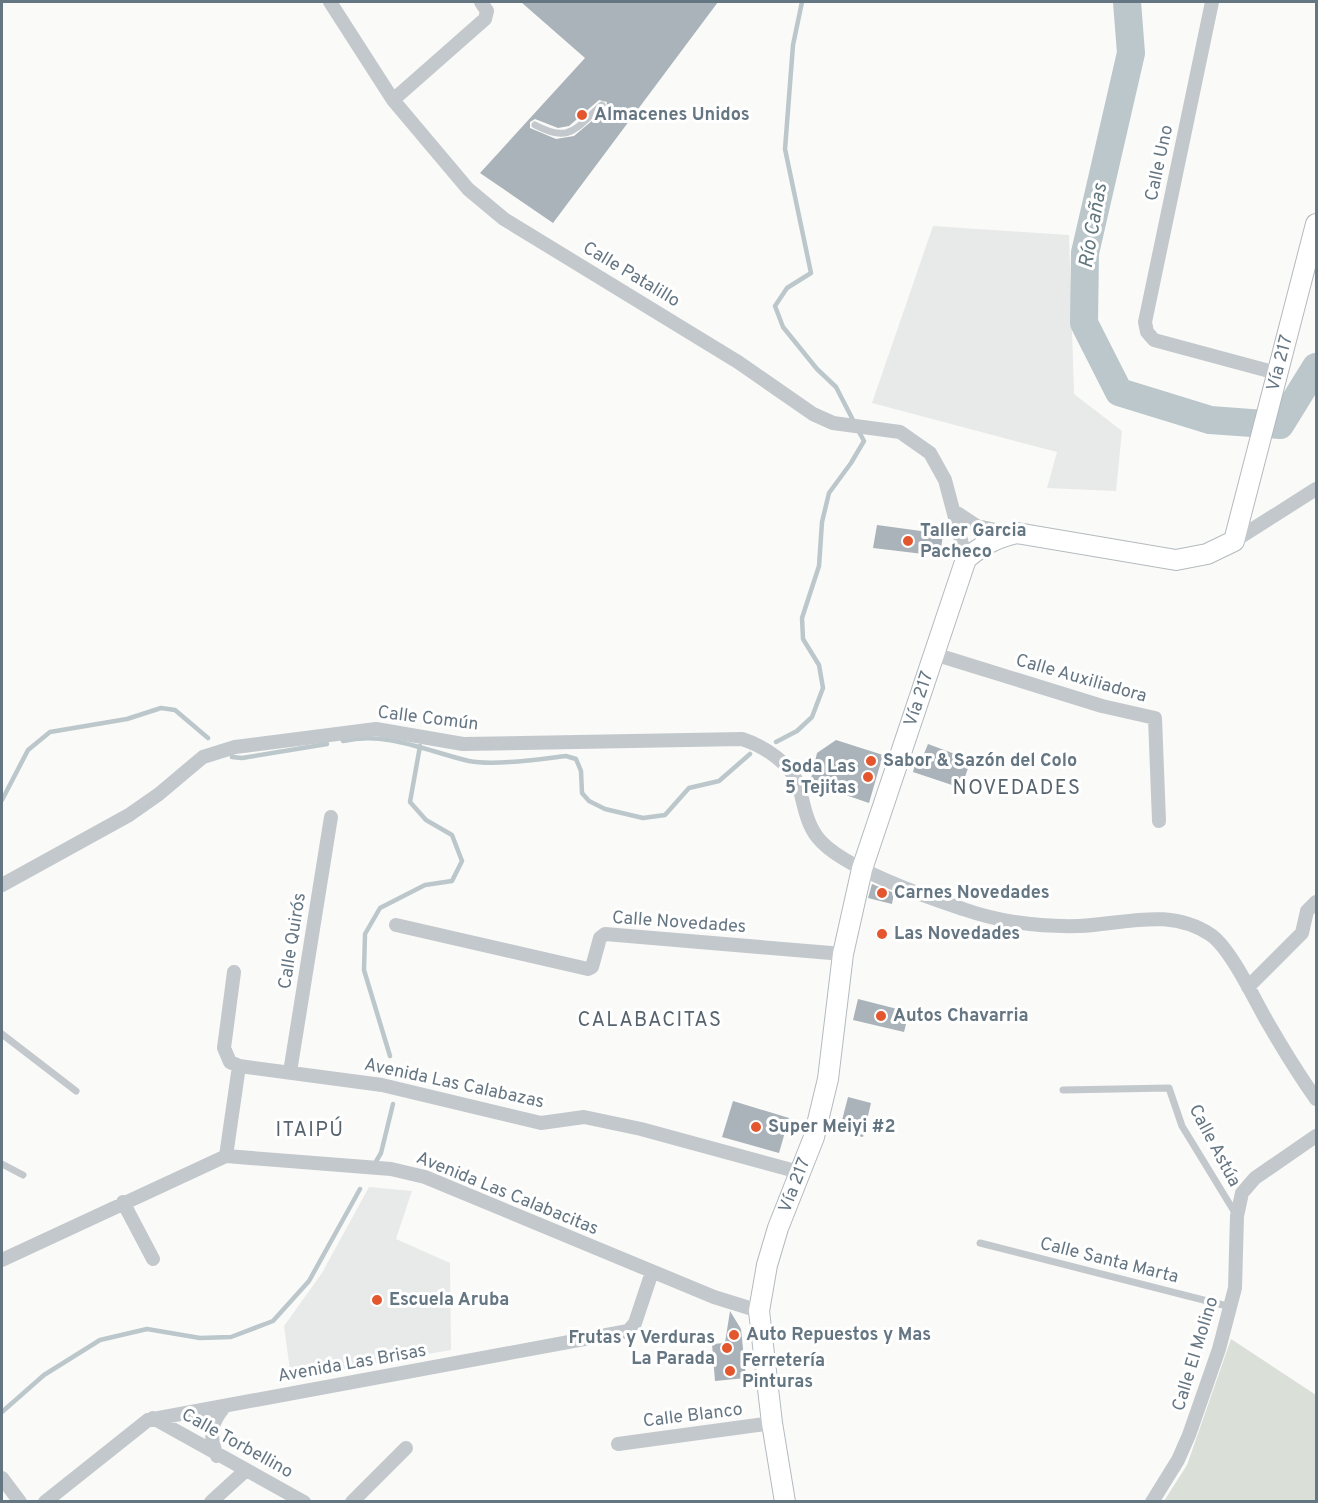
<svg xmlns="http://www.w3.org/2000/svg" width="1318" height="1503" font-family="Overpass,sans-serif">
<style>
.built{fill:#e8e9e9}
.green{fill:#dadfd7}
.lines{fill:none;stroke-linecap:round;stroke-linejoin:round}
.stream{stroke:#bbc7cb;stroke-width:4.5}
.river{stroke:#bbc7cb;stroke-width:28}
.building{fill:#aab3b9;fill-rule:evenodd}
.secondary-casing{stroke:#b3babf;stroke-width:22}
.service{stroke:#c3c8cc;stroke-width:7}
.minor{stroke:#c3c8cc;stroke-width:14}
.secondary{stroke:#fff;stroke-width:20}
.poi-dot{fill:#e4572e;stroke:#fff;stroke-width:2}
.labels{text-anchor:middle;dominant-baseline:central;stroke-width:6;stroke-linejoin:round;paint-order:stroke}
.poi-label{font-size:18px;font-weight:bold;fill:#657683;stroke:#fff;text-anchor:start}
.street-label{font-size:18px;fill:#657683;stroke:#fff}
.water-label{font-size:20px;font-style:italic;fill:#60757c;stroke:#fff}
.neighbourhood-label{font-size:20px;letter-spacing:1.5px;fill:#57646e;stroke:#fff}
</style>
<rect width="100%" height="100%" fill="#fafaf8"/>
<!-- built -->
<path class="built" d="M933,226L1069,235L1074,394L1122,431L1116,491L1047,488L1057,452L872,403Z
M369,1187L412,1191L396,1239L450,1263L451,1350L291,1378L284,1326L322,1273Z"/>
<!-- green -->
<path class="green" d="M1231,1339L1316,1395V1501H1164L1187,1465Z"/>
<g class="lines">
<!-- stream -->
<path class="stream" d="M802,2L793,45L785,149L811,273L787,288L775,306L783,327L817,369L836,387L854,422
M343,741C388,731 426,751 469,761C494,766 540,759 566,756L576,759L581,771L582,793L589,801L605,809L643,818L665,815L689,788L719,781L750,754
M776,742L797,731L812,717L823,688L819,665L803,639L802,618L819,566L822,522L829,493L851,463L864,441L858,430
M232,757L242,758L327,744
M2,800L28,750L50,732L127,719L161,708L175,710L208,738
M390,1056L364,970L365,934L380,908L425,885L452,881L462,861L452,835L426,820L410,802L420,746
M374,1165L381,1153L393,1104
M2,1412L44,1375L100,1340L147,1329L200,1338L231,1337L273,1321L309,1281L360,1189"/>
<!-- river -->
<path class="river" d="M1127,2L1131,53L1085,253L1084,323L1119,392L1210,420L1280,425L1316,367"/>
</g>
<!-- building -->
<path class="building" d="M521,2H718L553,223L480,173L585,58ZM599,100L607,102L606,109L574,136L556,139L530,128V122L535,119L558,128L569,126Z
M877,525L943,534L940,556L873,548Z
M836,740L883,755L869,803L810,783L817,753Z
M928,744L971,760L961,788L913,772L916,760L921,761Z
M872,884L894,893L892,904L868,898Z
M858,999L909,1012L904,1032L853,1020Z
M848,1097L871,1103L863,1137L839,1132Z
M733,1101L789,1118L779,1153L722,1137Z
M730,1311L741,1329L746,1378L715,1381L712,1344L725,1343Z"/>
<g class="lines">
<!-- secondary casing -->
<g class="secondary-casing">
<g id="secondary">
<path id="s1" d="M785,1502L772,1423L759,1311L767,1265L778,1228L814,1137L828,1079L843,954L862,869L966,559C982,545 996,538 1017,533L1176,560L1207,554L1234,541L1316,224"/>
</g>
</g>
<!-- service -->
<path class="service" d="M535,125C571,144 575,128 602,105
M2,1034L76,1091
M1063,1090L1169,1088L1182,1126L1237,1216
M2,1164L23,1175
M980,1243L1231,1307"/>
<!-- minor -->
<path class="minor" d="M330,2L393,100L468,189L504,219L738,362L813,414L833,423L900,432L930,453L945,480L966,559
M1212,2L1145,322L1147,332L1154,340L1277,373
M393,100L485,19L487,11L481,2
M954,511L977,526L1010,533
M1234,541L1316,489
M934,654L1102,706L1155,718L1159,821
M2,885L129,815L159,794L203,757L235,747L376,729L463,744L742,739C764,746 792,764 799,787C804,804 806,823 818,838C841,867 926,897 963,909C1000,922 1041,927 1079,926C1126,924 1169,907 1211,935C1231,949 1255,1001 1268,1023C1283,1049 1299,1075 1316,1099
M396,925L588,969L592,967L600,938L605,934L843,954
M234,972L224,1048L230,1062L239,1066L382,1085L541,1123L584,1117L641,1129L799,1172
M1248,987L1302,933L1307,911L1316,902
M290,1072L331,817
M226,1156L239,1066
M123,1202L153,1259
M2,1260L226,1156L391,1169L425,1177L714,1297L759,1311
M153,1418L304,1502
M618,1444L772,1423
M217,1456C209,1435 210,1423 225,1406
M2,1478L20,1502
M45,1502L148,1420L628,1331L635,1323L652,1272
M211,1502L245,1471
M352,1502L406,1448
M1152,1502L1178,1460L1189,1435L1219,1349L1235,1288L1237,1216L1242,1193L1255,1178L1316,1136"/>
<!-- secondary -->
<use href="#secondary" class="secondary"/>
</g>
<!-- markers -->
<g class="poi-dot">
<circle cx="582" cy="115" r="6"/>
<circle cx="908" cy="541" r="6"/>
<circle cx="871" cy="761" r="6"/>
<circle cx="868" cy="777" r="6"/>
<circle cx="882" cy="893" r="6"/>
<circle cx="882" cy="934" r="6"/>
<circle cx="881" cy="1016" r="6"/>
<circle cx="756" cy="1127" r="6"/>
<circle cx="377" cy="1300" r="6"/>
<circle cx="734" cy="1335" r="6"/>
<circle cx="727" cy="1348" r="6"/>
<circle cx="730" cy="1371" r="6"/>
</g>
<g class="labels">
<!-- poi labels -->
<g class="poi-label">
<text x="594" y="115">Almacenes Unidos</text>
<text x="920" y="531">Taller Garcia<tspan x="920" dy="21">Pacheco</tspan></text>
<text x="883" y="761">Sabor &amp; Sazón del Colo</text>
<text x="856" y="767" text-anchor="end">Soda Las<tspan x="856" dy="21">5 Tejitas</tspan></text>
<text x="894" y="893">Carnes Novedades</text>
<text x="894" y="934">Las Novedades</text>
<text x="893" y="1016">Autos Chavarria</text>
<text x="768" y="1127">Super Meiyi #2</text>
<text x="389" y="1300">Escuela Aruba</text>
<text x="746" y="1335">Auto Repuestos y Mas</text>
<text x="715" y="1338" text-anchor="end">Frutas y Verduras<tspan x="715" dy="21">La Parada</tspan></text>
<text x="742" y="1361">Ferretería<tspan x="742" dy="21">Pinturas</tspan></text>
</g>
<!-- street labels -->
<g class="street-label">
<text transform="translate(1160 163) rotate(-78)">Calle Uno</text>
<text transform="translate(631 275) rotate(31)">Calle Patalillo</text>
<text stroke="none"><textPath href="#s1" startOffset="1440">Vía 217</textPath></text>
<text transform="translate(1081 679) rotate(16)">Calle Auxiliadora</text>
<text stroke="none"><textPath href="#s1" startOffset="828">Vía 217</textPath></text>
<text transform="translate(428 719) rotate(7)">Calle Común</text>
<text transform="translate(679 923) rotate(4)">Calle Novedades</text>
<text transform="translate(293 941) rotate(-81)">Calle Quirós</text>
<text transform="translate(454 1084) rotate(12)">Avenida Las Calabazas</text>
<text transform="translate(1214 1146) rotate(62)">Calle Astúa</text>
<text stroke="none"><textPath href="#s1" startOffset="324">Vía 217</textPath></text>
<text transform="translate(507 1194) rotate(22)">Avenida Las Calabacitas</text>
<text transform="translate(1109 1261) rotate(14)">Calle Santa Marta</text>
<text transform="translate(1196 1354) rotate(-73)">Calle El Molino</text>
<text transform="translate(352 1364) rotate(-10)">Avenida Las Brisas</text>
<text transform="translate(693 1416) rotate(-7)">Calle Blanco</text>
<text transform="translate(237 1444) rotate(29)">Calle Torbellino</text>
</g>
<!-- water labels -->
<g class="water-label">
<text transform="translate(1094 226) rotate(-80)">Río Cañas</text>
</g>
<!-- neighbourhood labels -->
<g class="neighbourhood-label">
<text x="1017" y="789">NOVEDADES</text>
<text x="650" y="1021">CALABACITAS</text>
<text x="310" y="1131">ITAIPÚ</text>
</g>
</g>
<!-- border -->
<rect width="1318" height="1503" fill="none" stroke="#657683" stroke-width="6"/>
</svg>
